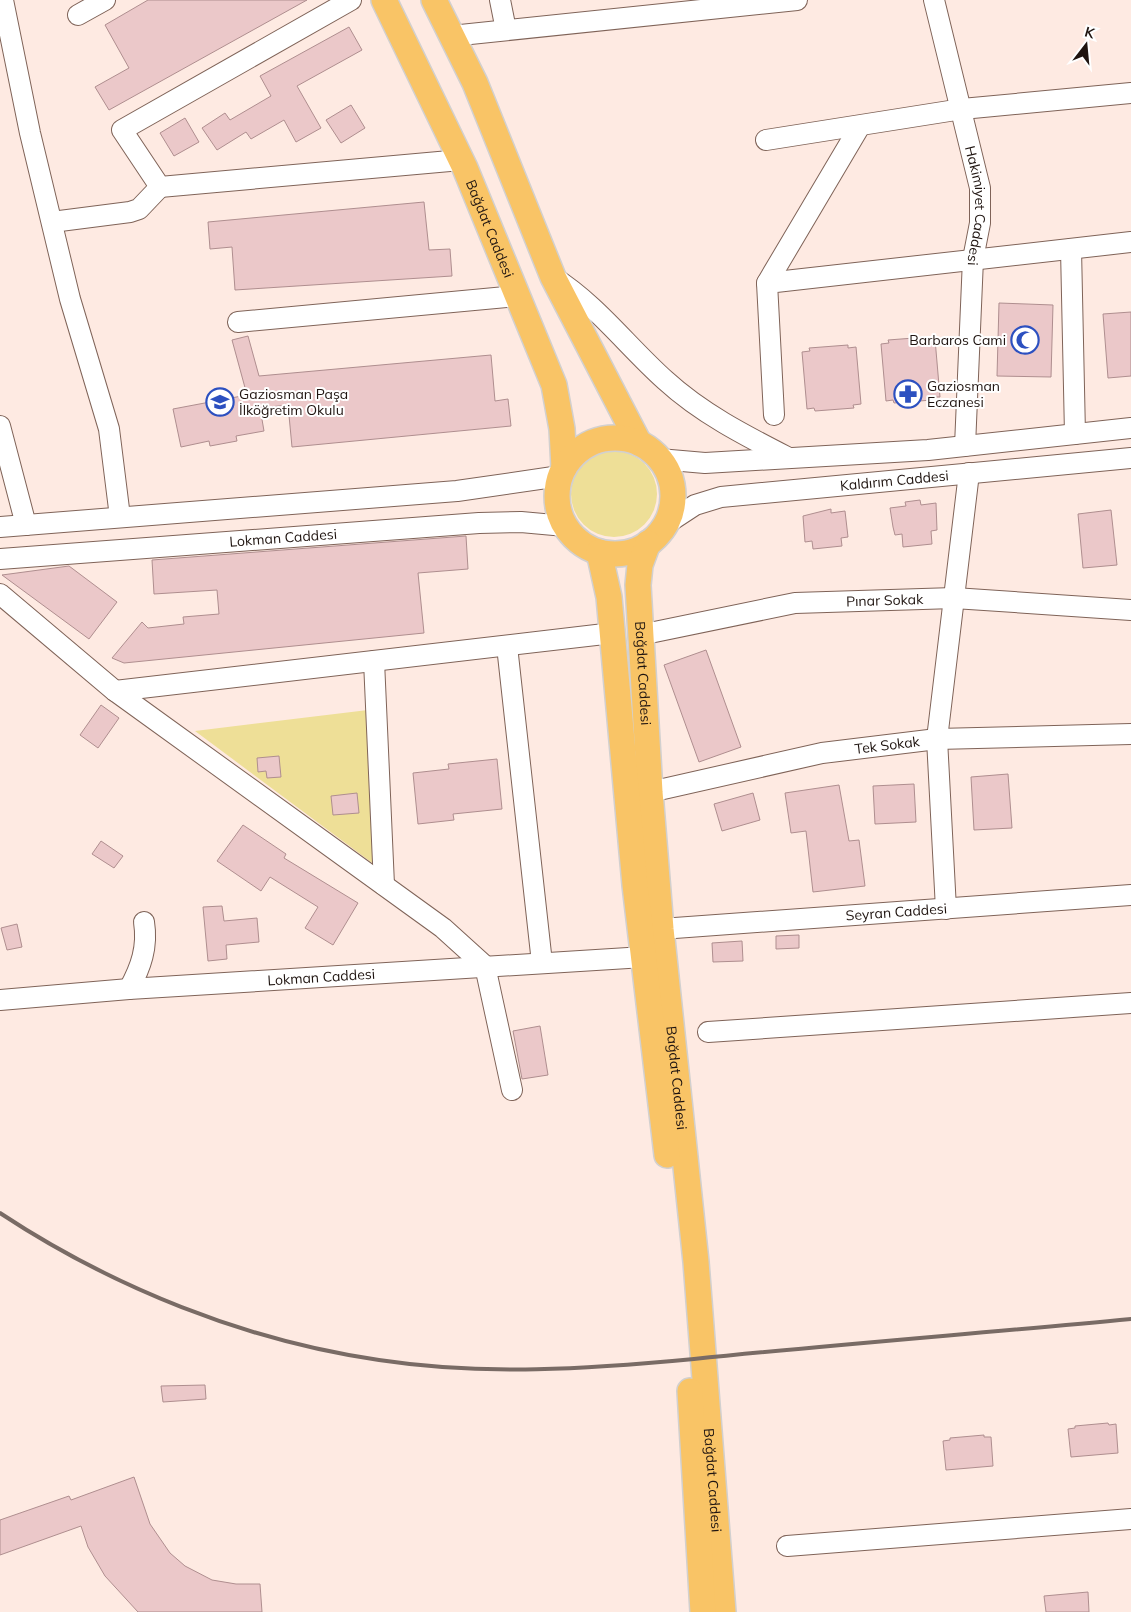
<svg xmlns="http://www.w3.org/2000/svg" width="1131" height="1612" font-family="Mulish,sans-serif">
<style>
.green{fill:#eedf97}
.building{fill:#ebc8c9;stroke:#af8e8f}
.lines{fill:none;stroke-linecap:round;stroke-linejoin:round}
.minor-casing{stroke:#7f6358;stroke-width:22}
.major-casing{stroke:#d2d0cf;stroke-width:28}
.minor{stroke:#fff;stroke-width:20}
.major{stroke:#f9c466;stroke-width:25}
.rail{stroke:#796b65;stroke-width:4}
.labels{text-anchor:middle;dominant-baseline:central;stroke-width:4;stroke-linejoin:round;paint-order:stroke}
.street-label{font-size:14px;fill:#1f1410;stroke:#fff}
.poi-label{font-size:14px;fill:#1f1410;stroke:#fff;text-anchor:start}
</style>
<rect width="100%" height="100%" fill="#feeae2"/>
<!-- green -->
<path class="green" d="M571 494a43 43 0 1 1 86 0a43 43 0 1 1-86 0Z
M368,710L383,871L195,731Z"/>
<!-- building -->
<path class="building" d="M148,0H307L109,110L95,87L129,68L105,25Z
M349,27L362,50L297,86L321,128L296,142L284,120L251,139L246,132L217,150L202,128L225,113L230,120L271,96L260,76Z
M351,105L365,128L341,143L326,120Z
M185,118L199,142L174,156L160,133Z
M424,202L429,250L450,249L452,276L235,290L232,247L210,249L208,222Z
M999,303L1053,305L1051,377L997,376Z
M1131,312V376L1108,378L1103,314Z
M248,336L259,376L491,355L495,401L508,399L511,426L292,447L288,405L260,408L264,431L236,436L237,441L210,446L209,441L181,447L173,409L247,395L232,340Z
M927,337V340L935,339L940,397H932V400L894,403L893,400L886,401L881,344L889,343L888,340Z
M848,345V348L856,347L861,404L853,405L854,408L815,411L814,408L807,409L802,352L810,351L809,348Z
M920,500L921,505L936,503L937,530L931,531L932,544L903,547L902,534L895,535L893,527L890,508L906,506L905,502Z
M831,509V513L845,511L848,537L841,538L842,546L813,549L812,541L805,542L803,516Z
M1111,510L1117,565L1083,568L1078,514Z
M466,536L468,569L418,573L424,633L124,663L112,658L142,622L148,628L184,624L183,617L219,614L217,590L154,594L152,560Z
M69,566L117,602L89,639L2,575Z
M706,650L741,747L699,762L664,665Z
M101,705L119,718L98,748L80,735Z
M279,756L281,777L267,778L266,771L258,772L257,758Z
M497,759L502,809L453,814L454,820L418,824L413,773L449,769L448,764Z
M1008,774L1012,828L974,830L971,777Z
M914,784L916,822L875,824L873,786Z
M839,785L849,841L859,840L865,886L813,892L806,831L791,833L785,793Z
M357,793L359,813L333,815L331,796Z
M753,793L760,820L722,831L714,804Z
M243,825L286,854L284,858L358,903L333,945L305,928L318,907L270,877L261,891L217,861Z
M101,841L123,856L114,868L92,854Z
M222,906L224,921L257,918L259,942L226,945L227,959L208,961L203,907Z
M17,924L22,947L7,950L1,928Z
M799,935V948L776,949V936Z
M742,941L743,961L713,962L712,943Z
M540,1026L548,1075L522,1079L513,1031Z
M205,1385L206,1399L163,1402L161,1386Z
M1108,1423L1109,1425L1116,1424L1118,1453L1071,1457L1068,1429L1075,1428V1426Z
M984,1435V1437H991L993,1466L946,1470L943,1441L950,1440V1438Z
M134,1477L150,1524L170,1553L185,1566L212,1580L236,1584H260L262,1612H138L105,1576L88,1547L81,1526L0,1555V1520L69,1496L71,1500Z
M1088,1592L1089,1612H1046L1044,1596Z"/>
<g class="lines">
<!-- minor casing -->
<g class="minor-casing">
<g id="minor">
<path d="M3,0L30,133L70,299L109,429L120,517"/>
<path d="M351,0L122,130L160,187L461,160"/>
<path d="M500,0L506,30"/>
<path id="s1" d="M934,0L980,188V223L973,259L965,446"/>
<path d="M78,15L105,0"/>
<path d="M451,36L797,0"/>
<path d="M766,140L962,109L1131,93"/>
<path d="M52,222L130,212L139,209L160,187"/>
<path d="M1071,249L1075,434"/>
<path d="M553,277C597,305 627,346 665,380C701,413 744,435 787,457"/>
<path d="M767,283L860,126"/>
<path d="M238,322L517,296"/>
<path d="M774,415L767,283L1131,242"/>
<path d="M0,426L26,525"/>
<path d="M659,459L705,463L928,450L1131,428"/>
<path id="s2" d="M666,524L695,505L721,497L1131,458"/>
<path d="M0,527L457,491L560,476"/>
<path id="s3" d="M0,559L479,523L521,522L565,526"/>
<path d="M0,594L115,691L443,928L485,966L512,1090"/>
<path id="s4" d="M640,635L795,603L954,598L1131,610"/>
<path d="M507,646L542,963"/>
<path d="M374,661L384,885"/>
<path d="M115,691L613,633"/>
<path id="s5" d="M650,792L822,753L937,739L1131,734"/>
<path d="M946,909L937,739L969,473"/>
<path id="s6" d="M661,929L1131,895"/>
<path d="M129,989C141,967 148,947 144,922"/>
<path id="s7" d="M0,1000L129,989L644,957"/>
<path d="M708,1032L1131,1003"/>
<path d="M787,1546L1131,1519"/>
</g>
</g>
<!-- major casing -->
<g class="major-casing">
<g id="major">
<path id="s8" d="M384,0L465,168L554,385L562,429L564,468"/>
<path d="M434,0L475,83L553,277L639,443"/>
<circle cx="615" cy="496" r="58"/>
<path id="s9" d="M648,543L640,565L638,585L650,792L661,929L696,1262L723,1612"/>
<path d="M599,552L609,597L635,885L667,1155"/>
<path d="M690,1391L703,1612"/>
</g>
</g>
<!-- minor -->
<use href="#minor" class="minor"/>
<!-- major -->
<use href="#major" class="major"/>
<!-- rail -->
<path class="rail" d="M0,1213C112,1287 246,1341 379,1360C484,1376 589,1369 694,1359C839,1344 985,1333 1131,1319"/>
</g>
<!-- icons -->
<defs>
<g id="mosque-ring" transform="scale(1.4375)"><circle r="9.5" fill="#fff" stroke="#2c50c0" stroke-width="1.5"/><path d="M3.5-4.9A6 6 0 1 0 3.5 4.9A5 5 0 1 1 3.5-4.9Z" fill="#2c50c0"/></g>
<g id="pharmacy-ring" transform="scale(1.4375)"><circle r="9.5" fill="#fff" stroke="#2c50c0" stroke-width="1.5"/><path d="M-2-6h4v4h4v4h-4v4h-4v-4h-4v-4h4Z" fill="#2c50c0"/></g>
<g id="school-ring" transform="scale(1.4375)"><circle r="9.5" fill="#fff" stroke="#2c50c0" stroke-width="1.5"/><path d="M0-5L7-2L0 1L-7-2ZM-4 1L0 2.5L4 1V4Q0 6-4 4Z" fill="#2c50c0"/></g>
</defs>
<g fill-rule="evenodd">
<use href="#mosque-ring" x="1025" y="340"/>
<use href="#pharmacy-ring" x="908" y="394"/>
<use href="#school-ring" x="220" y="402"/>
</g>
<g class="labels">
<!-- street labels -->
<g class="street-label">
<text stroke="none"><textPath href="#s1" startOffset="211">Hakimiyet Caddesi</textPath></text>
<text stroke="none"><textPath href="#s8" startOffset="252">Bağdat Caddesi</textPath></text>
<text stroke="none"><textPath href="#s2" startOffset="236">Kaldırım Caddesi</textPath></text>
<text stroke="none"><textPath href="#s3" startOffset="284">Lokman Caddesi</textPath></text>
<text stroke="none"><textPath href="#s4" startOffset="248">Pınar Sokak</textPath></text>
<text stroke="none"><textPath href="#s9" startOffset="132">Bağdat Caddesi</textPath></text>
<text stroke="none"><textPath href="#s5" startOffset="242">Tek Sokak</textPath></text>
<text stroke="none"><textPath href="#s6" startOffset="236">Seyran Caddesi</textPath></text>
<text stroke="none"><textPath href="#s7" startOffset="322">Lokman Caddesi</textPath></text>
<text stroke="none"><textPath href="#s9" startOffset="538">Bağdat Caddesi</textPath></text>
<text stroke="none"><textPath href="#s9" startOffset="942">Bağdat Caddesi</textPath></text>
</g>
<!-- poi labels -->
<g class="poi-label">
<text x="1006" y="340" text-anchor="end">Barbaros Cami</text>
<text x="927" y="386">Gaziosman<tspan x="927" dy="16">Eczanesi</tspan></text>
<text x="239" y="394">Gaziosman Paşa<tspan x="239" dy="16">İlköğretim Okulu</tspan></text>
</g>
</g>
<!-- north arrow -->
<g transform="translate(1086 45) rotate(16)" stroke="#ffffff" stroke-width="4" paint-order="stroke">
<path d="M0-4L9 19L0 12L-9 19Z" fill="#1f1410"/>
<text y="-8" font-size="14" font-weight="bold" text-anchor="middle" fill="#1f1410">K</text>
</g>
</svg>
